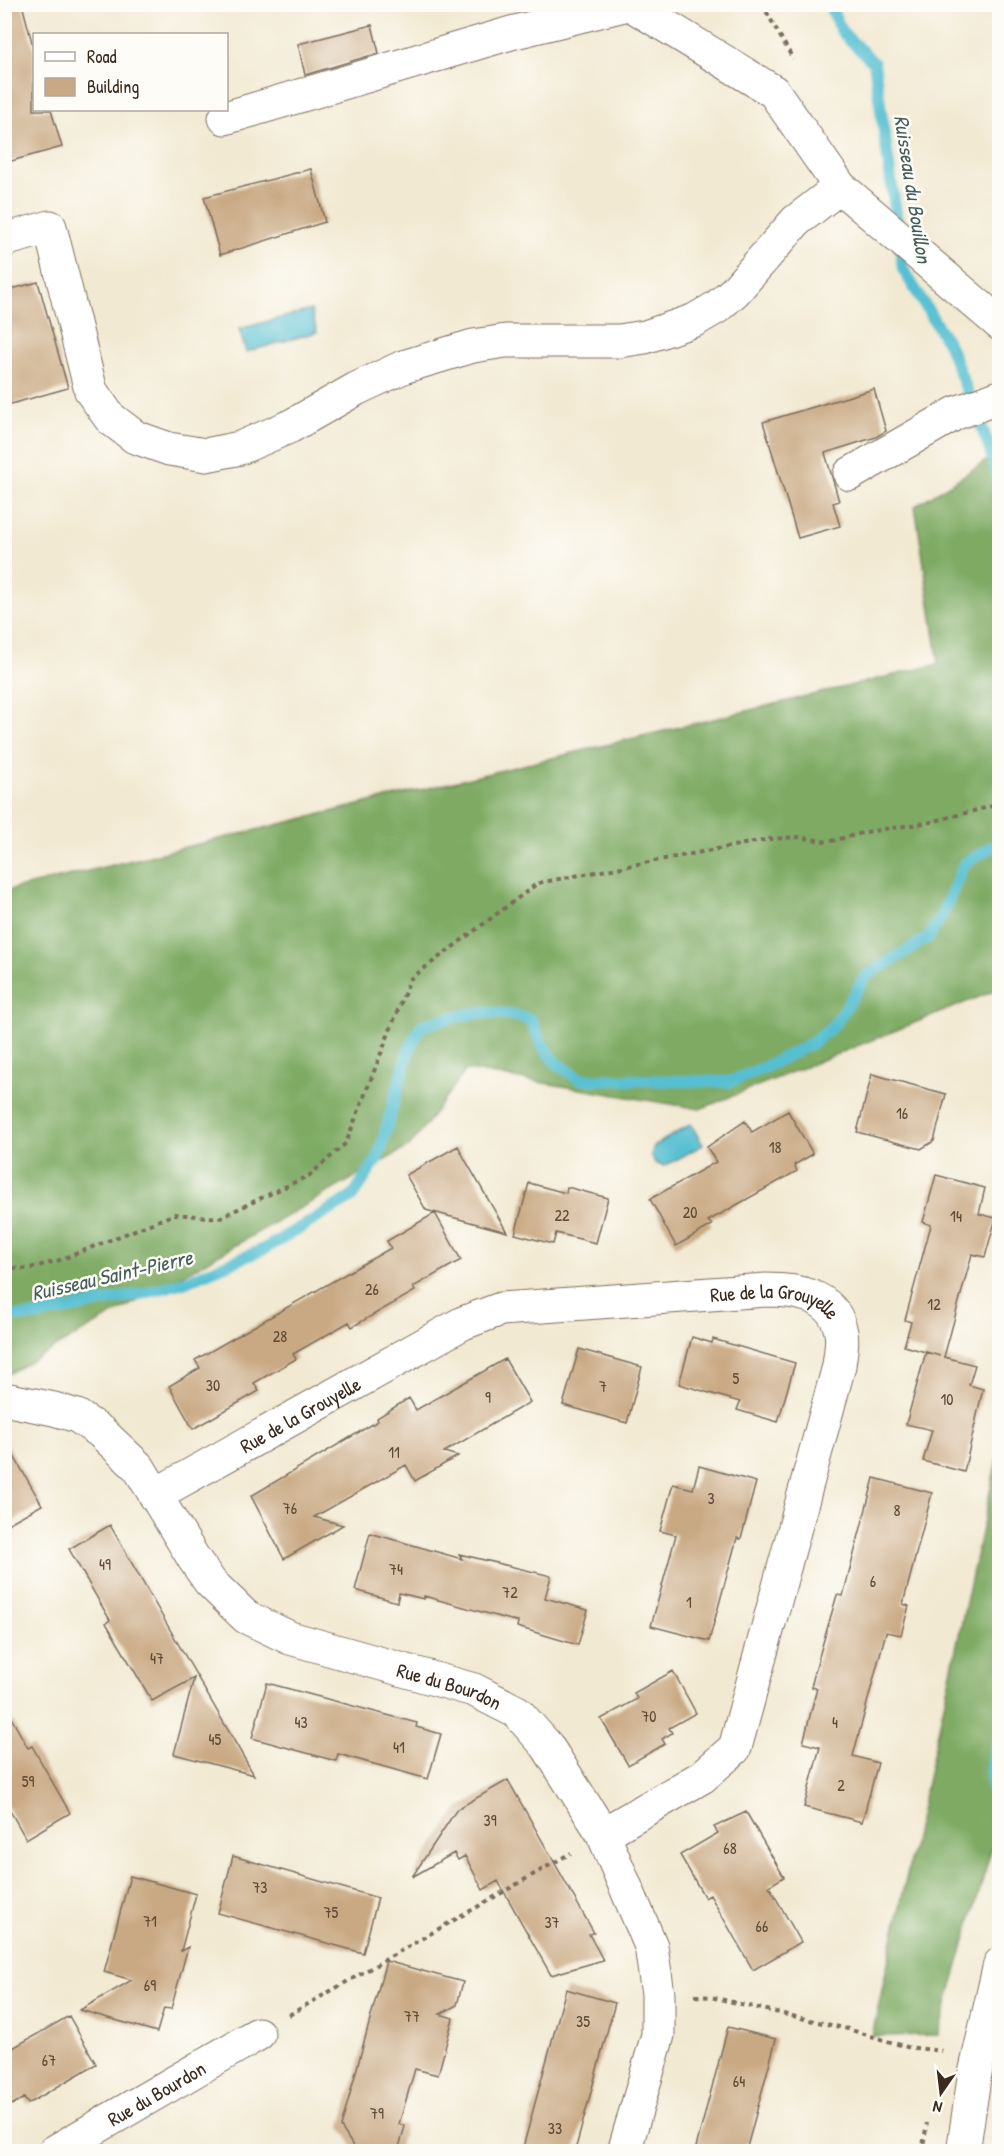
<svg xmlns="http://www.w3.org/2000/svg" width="1004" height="2156" font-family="'Patrick Hand',sans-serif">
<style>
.forest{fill:#7eaa63;stroke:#5c6a40;stroke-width:1.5}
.water{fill:#56bfd2;stroke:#487478;stroke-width:1.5}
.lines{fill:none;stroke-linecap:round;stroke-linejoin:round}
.stream{stroke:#56bfd2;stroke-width:12}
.building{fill:#c9a983}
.minor-casing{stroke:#7b6d5d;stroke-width:35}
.major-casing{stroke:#7b6d5d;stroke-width:35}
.path{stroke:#7b6d5d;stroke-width:4;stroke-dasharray:4.5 4.5;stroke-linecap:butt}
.minor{stroke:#fff;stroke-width:33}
.major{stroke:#fff;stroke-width:33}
.labels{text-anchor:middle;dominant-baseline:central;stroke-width:5;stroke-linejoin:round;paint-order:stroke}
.number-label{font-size:16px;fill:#5e4a37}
.street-label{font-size:20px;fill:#3b2a1e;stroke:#fdfcf7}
.water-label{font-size:21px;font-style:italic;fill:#445e5d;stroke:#fdfcf7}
</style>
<rect width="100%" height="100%" fill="#fdfcf7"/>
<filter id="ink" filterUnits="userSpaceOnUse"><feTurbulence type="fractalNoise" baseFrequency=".0167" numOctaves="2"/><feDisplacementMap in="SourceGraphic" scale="12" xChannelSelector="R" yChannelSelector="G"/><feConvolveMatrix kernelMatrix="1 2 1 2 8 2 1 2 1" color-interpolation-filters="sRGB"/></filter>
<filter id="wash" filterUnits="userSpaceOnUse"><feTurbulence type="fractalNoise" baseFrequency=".008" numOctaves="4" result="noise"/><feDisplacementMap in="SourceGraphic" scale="24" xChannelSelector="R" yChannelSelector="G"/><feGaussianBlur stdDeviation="1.35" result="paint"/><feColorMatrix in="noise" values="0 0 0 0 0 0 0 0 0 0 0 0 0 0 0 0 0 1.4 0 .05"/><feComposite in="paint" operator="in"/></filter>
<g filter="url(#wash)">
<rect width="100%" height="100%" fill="#f2e9d2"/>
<!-- forest -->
<path class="forest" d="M999,453V989L700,1109L466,1070L410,1146L5,1376V891L939,664L915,506Z
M999,1450V1823L938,2035L872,2036Z"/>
<!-- water -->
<path class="water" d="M311,310L317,332L246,352L239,329Z
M691,1124L703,1145L665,1166L656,1164L651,1156L654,1146Z"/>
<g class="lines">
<!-- stream -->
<path class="stream" d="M829,4L842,32L874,63L898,228
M900,245L903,269L949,345L989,446L1000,484
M4,1316H35L141,1294L184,1282L264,1249L352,1197L378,1158L408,1052L421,1026C461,1013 491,1007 531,1020L543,1046L557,1064L580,1079L729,1082L763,1068L812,1043L834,1025L866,976L929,937L943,913L964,864L991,847L1000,846
M1000,1734C992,1757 986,1786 1000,1809"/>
</g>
<g id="blocks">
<!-- building -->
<path class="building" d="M4,4H22L34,50V110H51L62,147L4,163Z
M372,25L379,53L305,75L298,44Z
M311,169L325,222L220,255L204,197Z
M38,282L68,388L4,406V291Z
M874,389L886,431L876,437L825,453L839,501L833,503L840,526L798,538L763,422Z
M872,1074L946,1094L934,1141L921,1149L857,1132Z
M788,1111L813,1154L794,1165L797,1171L708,1221L712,1225L676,1246L650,1199L716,1162L707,1147L745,1121L752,1132Z
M458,1146L467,1163L507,1232L426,1210L406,1175Z
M936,1175L985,1188L979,1214L996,1218L985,1257L972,1254L944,1357L975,1365L969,1385L983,1389L964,1472L923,1461L932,1430L906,1424L926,1352L940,1356L904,1346L911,1322L905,1320L931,1225L923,1222Z
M529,1183L566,1193L567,1187L608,1198L596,1243L556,1233L553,1244L515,1234Z
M435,1213L461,1260L413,1287L415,1291L352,1327L349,1322L293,1354L296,1359L254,1383L259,1391L193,1429L169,1386L200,1368L195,1360L391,1248L387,1241Z
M692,1337L712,1343L713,1339L795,1363L778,1422L737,1410L740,1402L679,1384Z
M579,1349L642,1367L627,1423L563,1405Z
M505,1359L530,1402L444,1452L458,1456L415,1481L406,1465L314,1517L343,1525L284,1559L251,1496L378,1421L377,1418L409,1398L416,1410Z
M4,1439L42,1505L4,1526Z
M699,1466L756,1482L741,1539L737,1538L709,1641L651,1626L676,1535L660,1531L673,1484L693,1489Z
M874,1478L932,1493L903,1604L909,1606L901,1635L886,1632L853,1756L878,1763L862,1822L804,1807L820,1747L803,1743L817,1688L811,1687L820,1653L837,1595L843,1596Z
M110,1525L161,1614L254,1775L174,1754L194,1678L152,1701L106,1623L110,1620L69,1549Z
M370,1533L462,1559L459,1554L551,1576L545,1598L588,1610L578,1645L517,1627L518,1622L424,1596V1599L399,1593L397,1602L355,1590Z
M673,1671L696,1713L669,1728L672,1733L662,1739L665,1744L628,1765L601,1719L637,1699L634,1693Z
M267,1683L417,1723L416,1727L441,1734L428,1779L338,1754L336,1761L252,1738Z
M4,1705L28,1748L32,1746L70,1813L26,1839L4,1800Z
M508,1780L594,1933L589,1934L603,1960L551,1975L498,1881L483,1890L465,1856L458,1860L454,1853L412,1877L457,1809Z
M746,1812L784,1877L769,1886L801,1942L753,1970L710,1895L705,1898L680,1855L718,1833L714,1827Z
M233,1856L378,1898L363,1953L218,1913Z
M130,1876L196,1894L181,1951L188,1947L171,2009L164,2008L157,2032L80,2010L132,1980L104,1972Z
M386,1961L463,1982L457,2005L440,2014L453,2018L438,2075L415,2069L399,2124L405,2126L398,2151H356L341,2127Z
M566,1989L615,2003L575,2151H522Z
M69,2016L96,2064L28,2104L24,2098L4,2109V2053Z
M728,2027L776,2039L746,2151H695Z"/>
</g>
</g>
<g filter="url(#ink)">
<use href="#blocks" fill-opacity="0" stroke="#7b6d5d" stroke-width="1.5"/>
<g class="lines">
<!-- minor casing -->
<g class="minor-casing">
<g id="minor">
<path d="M630,4L774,92L840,187L1000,324"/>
<path d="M225,118L511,33L628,4"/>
<path d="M4,240L50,227L91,391L110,418L135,437L169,449L206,455L240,448L291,426L356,389L403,367L473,346L506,341H619L645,337L695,320L717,307L735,291L796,221L840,187"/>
<path d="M850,474L956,413L1000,397"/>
<path id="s1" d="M4,1399L54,1409L77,1416L101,1432L139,1468L194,1559L210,1582L246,1617L290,1638L474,1690L517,1712L547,1746L603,1834L651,1946L658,1994V2035L624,2152"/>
<path id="s2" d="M155,1495L463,1323L501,1309L766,1290C795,1290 832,1294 840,1328C844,1340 840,1354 839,1366L735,1748L702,1777L603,1834"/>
<path id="s3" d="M54,2152L258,2034"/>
</g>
</g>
<!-- major casing -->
<g class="major-casing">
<path id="major" d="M963,2152L974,2078L1000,1964"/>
</g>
<!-- path -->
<path class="path" d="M762,4L793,59
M4,1267L27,1269L60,1260L175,1214L219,1218L310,1175L346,1143L410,979L538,883L770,839L799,837L828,842L866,832L931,822L1000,804
M695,1996L711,1997L848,2029L907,2047L942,2051
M289,2015L571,1853
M922,2152L927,2123"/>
<!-- minor -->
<use href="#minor" class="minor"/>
<!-- major -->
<use href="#major" class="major"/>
</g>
</g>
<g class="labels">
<!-- number labels -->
<g class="number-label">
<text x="902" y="1113">16</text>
<text x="775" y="1147">18</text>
<text x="690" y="1212">20</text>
<text x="562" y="1215">22</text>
<text x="956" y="1216">14</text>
<text x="372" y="1289">26</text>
<text x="934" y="1304">12</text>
<text x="280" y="1336">28</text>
<text x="736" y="1378">5</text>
<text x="213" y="1385">30</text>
<text x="603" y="1386">7</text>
<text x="488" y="1397">9</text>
<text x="947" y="1399">10</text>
<text x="394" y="1452">11</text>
<text x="711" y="1498">3</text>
<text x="290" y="1508">76</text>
<text x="897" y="1510">8</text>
<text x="105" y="1564">49</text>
<text x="396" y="1569">74</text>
<text x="873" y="1581">6</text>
<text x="510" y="1592">72</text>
<text x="689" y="1602">1</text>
<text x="157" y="1658">47</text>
<text x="649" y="1716">70</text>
<text x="301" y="1722">43</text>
<text x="835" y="1722">4</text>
<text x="215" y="1739">45</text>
<text x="399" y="1747">41</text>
<text x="28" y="1781">59</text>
<text x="841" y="1785">2</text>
<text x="490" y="1820">39</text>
<text x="730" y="1848">68</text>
<text x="260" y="1887">73</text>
<text x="331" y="1912">75</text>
<text x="150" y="1921">71</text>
<text x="552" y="1922">37</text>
<text x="762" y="1926">66</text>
<text x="150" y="1985">69</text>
<text x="412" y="2016">77</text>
<text x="583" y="2021">35</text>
<text x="49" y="2060">67</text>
<text x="739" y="2081">64</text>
<text x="377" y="2113">79</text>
<text x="555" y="2128">33</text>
</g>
<!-- street labels -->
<g class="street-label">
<text stroke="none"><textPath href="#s2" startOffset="670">Rue de la Grouyelle</textPath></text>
<text stroke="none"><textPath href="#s2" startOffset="166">Rue de la Grouyelle</textPath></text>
<text stroke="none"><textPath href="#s1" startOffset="556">Rue du Bourdon</textPath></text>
<text stroke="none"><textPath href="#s3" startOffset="118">Rue du Bourdon</textPath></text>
</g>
<!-- water labels -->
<g class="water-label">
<text transform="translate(913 189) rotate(81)">Ruisseau du Bouillon</text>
<text transform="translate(112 1275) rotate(-13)">Ruisseau Saint-Pierre</text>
</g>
</g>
<!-- margin -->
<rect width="1004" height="2156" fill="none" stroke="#fdfcf7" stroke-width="24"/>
<!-- legend -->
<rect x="33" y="33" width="195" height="78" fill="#fdfcf7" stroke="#afa8a0" stroke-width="1.5"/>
<rect x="45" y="52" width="30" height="9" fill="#ffffff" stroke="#afa8a0" stroke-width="1.5"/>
<text x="87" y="63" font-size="18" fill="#3b2a1e">Road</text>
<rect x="45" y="78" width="30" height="18" fill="#c9a983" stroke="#afa8a0" stroke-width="1.5"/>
<text x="87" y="93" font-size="18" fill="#3b2a1e">Building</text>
<!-- north arrow -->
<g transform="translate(941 2093) rotate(194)" stroke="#fdfcf7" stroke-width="4.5" paint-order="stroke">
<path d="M0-4.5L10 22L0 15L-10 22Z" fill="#3b2a1e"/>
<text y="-9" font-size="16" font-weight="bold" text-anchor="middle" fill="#3b2a1e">N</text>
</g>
</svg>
